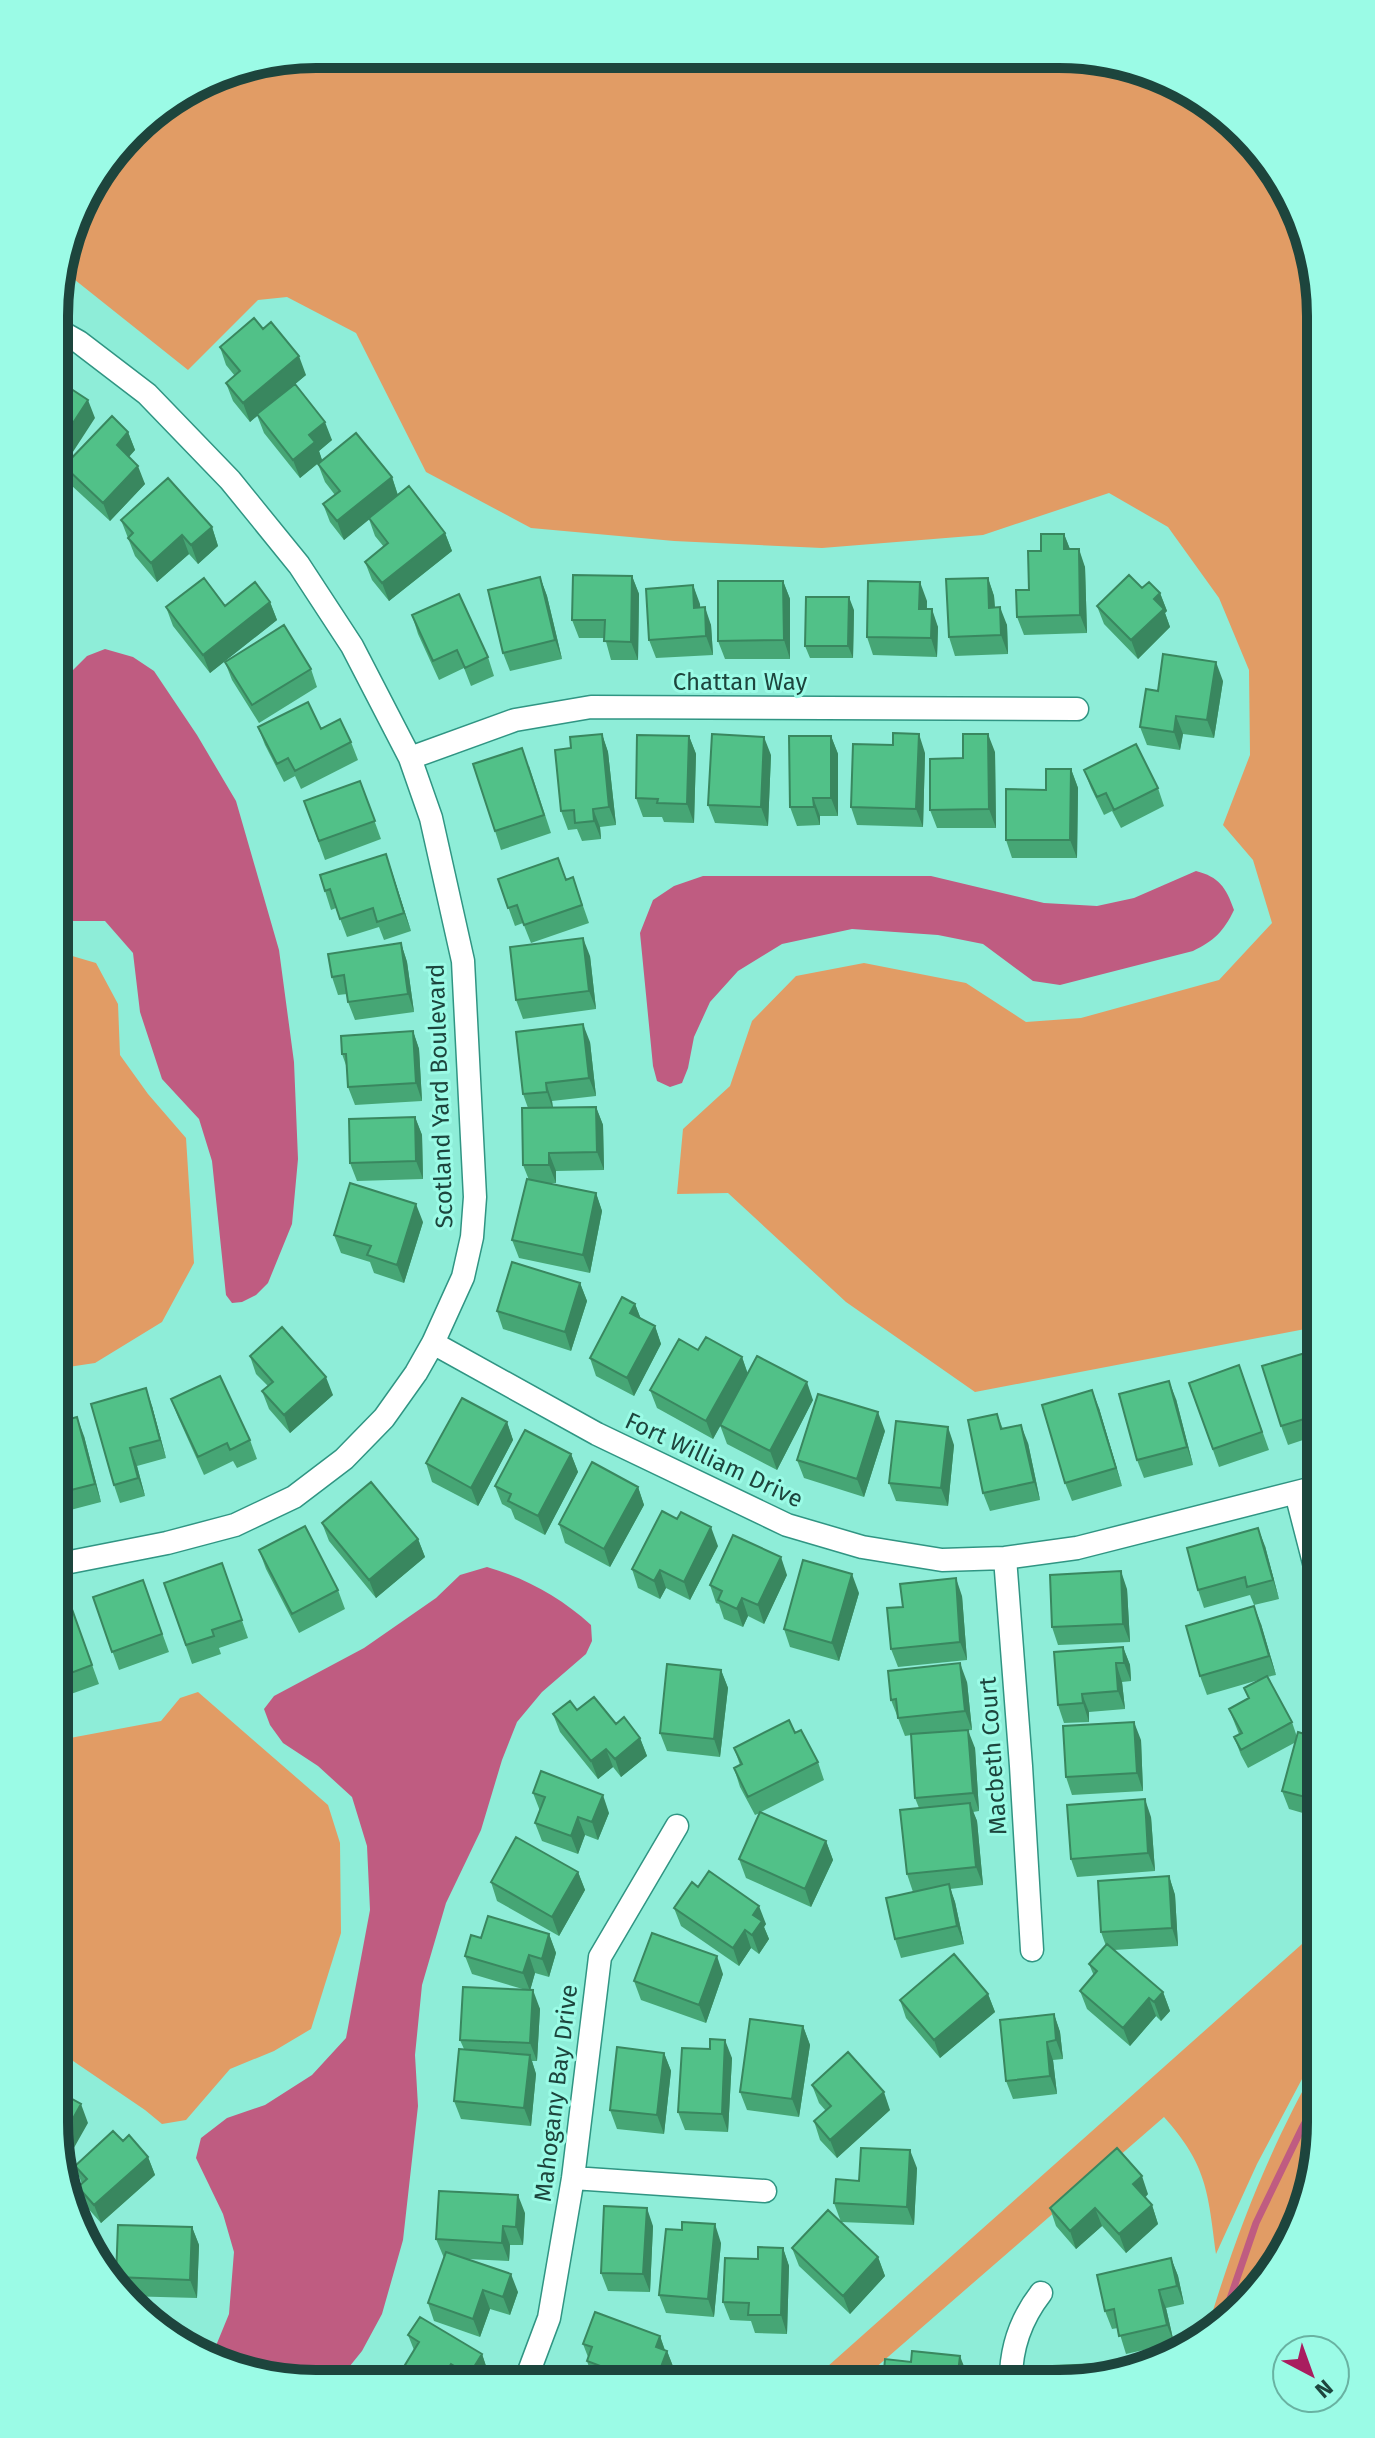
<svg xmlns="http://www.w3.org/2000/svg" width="1375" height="2438" font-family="'Fira Sans',sans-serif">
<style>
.green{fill:#e19c65}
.water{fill:#bf5c81}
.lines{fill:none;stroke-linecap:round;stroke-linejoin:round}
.stream{stroke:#bf5c81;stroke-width:7}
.minor-casing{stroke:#309583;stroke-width:25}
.minor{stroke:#fff;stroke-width:22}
.wall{fill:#46a675}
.shaded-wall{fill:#39875f}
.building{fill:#51c188;stroke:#39875f;stroke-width:2}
.labels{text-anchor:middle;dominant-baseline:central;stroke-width:6;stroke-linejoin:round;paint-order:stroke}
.street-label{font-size:24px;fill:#1d453d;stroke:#9bfbe6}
.rim{fill:none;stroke:#1d453d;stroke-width:10}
</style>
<rect width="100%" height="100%" fill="#8eedd8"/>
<!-- green -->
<path class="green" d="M316,54L1110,59L1231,119L1307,231L1321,316V1326L975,1392L846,1302L728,1193L677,1194L683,1129L730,1086L752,1021L796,976L864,963L966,983L1026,1022L1081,1018L1219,980L1272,923L1253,860L1223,825L1250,755L1249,670L1219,598L1168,527L1109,493L983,535L822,548L674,541L531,528L426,472L356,333L287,297L258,300L188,370L60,268L81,200L143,119L216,74Z
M62,953L96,963L118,1004L120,1055L148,1094L186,1138L194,1263L162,1322L95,1363L55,1369V954Z
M198,1692L328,1805L340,1843L341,1933L311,2029L274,2051L230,2069L186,2120L162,2124L145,2110L54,2048V1741L161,1721L180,1698Z
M1320,1928V2045L1257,2164L1216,2254C1208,2192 1207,2165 1164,2117L858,2383H809Z
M1320,2059V2140L1313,2173L1265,2284L1204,2340C1235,2236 1267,2153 1320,2059Z"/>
<!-- water -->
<path class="water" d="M105,649L133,657L154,671L197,735L236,801L279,950L294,1062L298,1159L292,1224L268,1283L256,1295L242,1302L232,1303L226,1295L212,1161L199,1119L162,1079L140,1012L133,953L105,921H55L56,724L72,671L87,656Z
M1196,871C1219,877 1226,887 1234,910C1224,931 1214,941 1193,951L1060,985L1033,981L983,944L938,935L852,929L782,944L738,971L710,1002L694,1037L688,1068L682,1083L670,1087L657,1081L653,1066L640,933L653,900L674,886L703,876H931L1044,903L1097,906L1134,898Z
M487,1567C527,1579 560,1597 591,1625L592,1641L586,1654L542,1692L517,1722L502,1760L481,1830L446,1903L422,1985L415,2055L418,2106L403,2240L382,2314L362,2351L337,2382H281L213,2353L229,2314L234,2252L223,2214L196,2158L201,2138L227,2118L265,2105L312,2075L346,2038L370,1910L367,1846L352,1797L318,1766L283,1743L270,1725L264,1709L274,1696L364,1648L436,1598L460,1575Z"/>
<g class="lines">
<!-- stream -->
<path class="stream" d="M1221,2325L1256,2223L1302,2128L1320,2096"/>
<!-- minor casing -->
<g class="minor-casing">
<path id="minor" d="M410,758L515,720L591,707L1077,709
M433,1343L597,1434L787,1525L862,1547L942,1560L1005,1558L1077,1548L1321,1486
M1296,1493L1321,1590
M1005,1558L1021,1766L1032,1950
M55,1565L167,1543L235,1525L294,1497L344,1459L384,1418L416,1373L433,1343L463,1277L472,1237L475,1197L463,961L431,818L410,758L352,646L299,565L230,480L147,394L79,342L56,329
M573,2178L765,2191
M525,2382L549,2318L573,2178L600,1957L677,1826
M1011,2384C1010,2349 1020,2320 1041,2293"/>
</g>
<!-- minor -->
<use href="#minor" class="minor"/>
</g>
<!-- wall -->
<path class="wall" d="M220,347L306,375L289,389L332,440L319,451L322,460L300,478L264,433L257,415L250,422L233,401L226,383L235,376L226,365Z
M128,432L135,450L129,457L145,484L110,521L71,485L64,466Z
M318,464L392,477L398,495L445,533L452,551L389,601L372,580L365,562L384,547L375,536L369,519L344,540L330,522L323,504L335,495L325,482Z
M121,520L212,527L218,546L198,564L189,554L157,582L135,556Z
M1064,534L1070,549L1085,567L1087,633L1024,635L1017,617L1029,590L1041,551Z
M632,576L639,594L638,660H611L605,638H579L572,620Z
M540,577L547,596L562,659L510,671L503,653Z
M988,578L994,596L995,607L1007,625L1008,654L955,656L949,637Z
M783,581L790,599V659H725L718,641Z
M693,585L700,607L711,625L713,655L656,658L649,640Z
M1142,588L1160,593L1167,611L1165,613L1170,627L1138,659L1104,624L1097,606Z
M927,601V609L938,627L937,657L873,655L867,637Z
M270,602L277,620L210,673L173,626L166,607L225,606Z
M854,610L853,658H810L805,646Z
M412,615L488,657L494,676L471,686L464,668L439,680L418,634Z
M225,662L311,669L317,687L259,723L232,680Z
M1223,681L1214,738L1183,734L1180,750L1147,745L1140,727L1158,691Z
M258,727L321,729L351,742L358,760L301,789L295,776L284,782L265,745Z
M602,734L608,752L616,825L600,827L601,839L582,841L577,829L568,830L561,811L571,748Z
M689,736L696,754L694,823L664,822L662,817H643L636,798Z
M831,736L838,754V816H820V825L797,826L790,807Z
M995,752L996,828H937L930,810Z
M925,753L923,827L857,825L851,807Z
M771,755L768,826L715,823L708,805Z
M529,766L551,833L501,850L495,831Z
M1071,769L1078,788L1077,858H1012L1006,840L1046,790Z
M1084,770L1158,788L1164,806L1121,828L1112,811L1104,815L1091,788Z
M360,781L381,839L325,860L304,801Z
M386,854L411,931L384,940L379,927L347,937L336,908L331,910L320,875Z
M573,877L589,923L531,943L523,923L515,926L498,879H566Z
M401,943L407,962L414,1012L355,1020L348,1002L347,994L338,995L332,977Z
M590,956L596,1009L523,1019L516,1000Z
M413,1031L419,1049L422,1101L355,1105L348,1087L347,1068L342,1054Z
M590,1042L596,1096L552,1101L553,1107H596L603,1125L604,1170L556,1171V1183H545L596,1193L602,1211L590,1273L519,1258L512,1240L529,1180L523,1165L528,1108L523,1094Z
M415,1117L422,1135L423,1179L357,1181L350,1163Z
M423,1222L404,1283L374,1273L370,1262L341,1253L334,1235Z
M580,1283L587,1301L571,1351L503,1329L497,1311Z
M635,1304L641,1319L655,1326L661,1344L634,1396L596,1376L590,1358Z
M698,1350L742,1357L748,1374L813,1400L777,1470L727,1444L720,1425L722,1423L713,1439L657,1408L650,1390Z
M1305,1353L1317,1388L1321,1387V1434L1288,1445L1281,1426Z
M250,1356L333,1395L290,1433L269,1409L262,1391L268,1386L256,1374Z
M1239,1365L1269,1450L1219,1467L1189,1383Z
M171,1399L250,1440L257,1459L237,1468L233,1461L204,1475L178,1417Z
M1176,1399L1193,1465L1144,1478L1137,1460Z
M91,1404L152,1406L166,1458L137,1466L145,1496L120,1503L114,1485Z
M1099,1408L1122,1486L1072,1501L1065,1483Z
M997,1414L1003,1429L1028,1443L1040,1500L990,1511L983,1493Z
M507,1422L513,1440L478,1506L432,1482L426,1463Z
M55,1423L84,1436L101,1502L55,1514Z
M885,1431L864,1497L804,1478L797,1460Z
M954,1445L948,1506L896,1501L889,1483Z
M571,1454L578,1472L545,1535L515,1519L511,1509L502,1504L495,1486Z
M638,1487L644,1505L610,1567L565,1543L559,1524Z
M322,1523L418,1539L425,1557L376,1598L329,1541Z
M718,1546L690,1600L666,1588L660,1599L638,1588L632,1569Z
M1265,1546L1279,1599L1254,1605L1250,1595L1204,1608L1198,1590Z
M259,1550L338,1590L345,1609L299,1633L266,1569Z
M222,1563L248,1638L219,1648L221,1654L192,1664L164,1583Z
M787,1575L764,1624L748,1616L743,1627L724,1619L719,1604L716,1603L710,1585Z
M143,1580L169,1652L119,1670L93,1597Z
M1127,1589L1130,1642L1058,1645L1052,1627Z
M859,1593L839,1661L790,1647L784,1629Z
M962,1596L967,1660L898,1667L891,1649L903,1607Z
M68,1598L99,1684L54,1700L55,1603Z
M1261,1624L1276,1675L1267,1677L1292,1722L1297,1737L1321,1739L1320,1818L1289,1809L1282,1791L1296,1742L1248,1768L1241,1755L1234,1737L1239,1734L1229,1709L1248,1698L1244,1688L1262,1679L1207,1695L1200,1676Z
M1123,1647L1130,1665L1131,1681L1122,1682L1125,1709L1089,1712V1722L1064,1723L1058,1705Z
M721,1670L728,1688L720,1757L667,1751L660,1733Z
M967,1682L972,1730L956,1731L975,1748L979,1811L973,1812L977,1821L983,1885L950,1889L955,1902L964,1944L901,1958L895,1939L913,1892L907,1874L919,1808L915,1798L911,1735L905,1736L891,1700Z
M577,1710L616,1724L640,1738L647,1756L621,1777L613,1767L598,1779L560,1732L553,1714Z
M795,1733L818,1762L824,1780L761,1812L826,1841L833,1860L811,1907L746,1878L739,1859L760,1813L755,1815L740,1787L734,1768L740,1765L734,1748Z
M1141,1740L1143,1791L1072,1795L1066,1777Z
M533,1793L609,1813L598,1840L585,1835L578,1854L542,1841L535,1823L540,1811Z
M1151,1817L1155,1871L1077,1877L1071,1859Z
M578,1872L585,1890L559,1936L497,1901L491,1882Z
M1169,1876L1175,1895L1178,1946L1114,1950L1163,1992L1170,2011L1161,2021L1156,2016L1130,2046L1087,2009L1080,1991L1094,1976L1089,1964L1106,1946L1101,1932Z
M698,1887L766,1924L764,1927L769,1939L759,1954L751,1948L739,1966L681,1926L674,1908Z
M549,1934L556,1953L549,1977L535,1973L530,1990L540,2009L537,2061H532L536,2074L531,2126L461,2119L454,2101L464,2049L460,2040L526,1990L472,1974L465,1956L481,1938Z
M723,1974L706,2023L641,2000L634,1981Z
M988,1994L995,2012L940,2058L906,2018L900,2000Z
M1054,2014L1060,2032L1063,2059L1053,2060L1057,2094L1013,2099L1006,2081Z
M803,2026L810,2045L799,2117L747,2110L740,2092Z
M710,2049L732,2058L728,2132L685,2130L678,2112Z
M664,2053L671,2071L664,2134L617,2129L610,2110Z
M812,2085L890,2110L837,2158L820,2140L814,2121L826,2111L819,2103Z
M123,2141L148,2157L155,2175L101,2223L85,2205L78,2187L82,2184L75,2166Z
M917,2168L914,2225L841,2222L834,2203L859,2181Z
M1148,2194L1145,2198L1152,2205L1158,2224L1126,2253L1102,2226L1076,2249L1056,2226L1050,2208Z
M525,2213L523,2245H510L509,2261L467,2259L518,2292L510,2315L490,2309L480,2337L434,2321L428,2303L444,2258L436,2239Z
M653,2226L650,2292L608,2291L601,2273Z
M192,2227L199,2245L197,2298L124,2296L116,2277Z
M682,2230L721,2243L714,2317L666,2313L659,2295Z
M783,2248L789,2266L787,2334L755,2333L751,2321L730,2320L723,2302L758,2259Z
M792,2248L878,2257L885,2276L850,2314L799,2266Z
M1171,2258L1178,2276L1184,2304L1166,2308L1174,2343L1126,2354L1118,2328L1112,2329L1105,2311Z
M408,2335L482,2354L488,2372L482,2382H411L405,2365L414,2350Z
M660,2336L665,2350L667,2351L674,2369L669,2383H603L593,2379L587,2361L588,2357L583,2344Z
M967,2374L966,2384L883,2383Z"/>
<!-- shaded-wall -->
<path class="shaded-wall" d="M299,356L306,375L250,422L243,403Z
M88,400L95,418L56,478V449Z
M325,422L332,440L319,451L322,460L300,478L293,460L309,435Z
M128,432L135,450L123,463L117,445Z
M138,466L145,484L110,521L103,503Z
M392,477L398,496L344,540L337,521Z
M64,519L71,537L56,573V539Z
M212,527L218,546L198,564L191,545Z
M445,533L452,551L389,601L382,583Z
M1064,534L1071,552L1064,549Z
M182,535L189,554L157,582L151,563Z
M1079,549L1085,567L1087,633L1080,615Z
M632,576L639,594L638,660L631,642Z
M540,577L547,596L562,659L555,640Z
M988,578L994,596L996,626L989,608Z
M783,581L790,599V659L784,640Z
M920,582L927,601L926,627L919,609Z
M693,585L700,604L701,626L694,608Z
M1160,593L1167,611L1165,613L1170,627L1138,659L1131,640L1154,599Z
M849,597L854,610L853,658L848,646Z
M270,602L277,620L210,673L203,655Z
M705,607L711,625L713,655L706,636Z
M1000,607L1007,625L1008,654L1001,635Z
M932,609L938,627L937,657L931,638Z
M1216,662L1223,681L1214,738L1207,720Z
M1176,716L1183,734L1180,750L1174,732Z
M602,734L608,752L616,825L609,807Z
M919,734L925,753L923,827L916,809Z
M988,734L995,752L996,828L989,809Z
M689,736L696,754L694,823L687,804Z
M831,736L838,754V816L831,798Z
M764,737L771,755L768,826L761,807Z
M1071,769L1078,788L1077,858L1070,840Z
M813,798L820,816V825L814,807Z
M593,809L600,827L601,839L594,821Z
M386,854L392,872L411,931L404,913Z
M583,938L590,956L596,1009L589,991Z
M401,943L407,962L414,1012L408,994Z
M583,1024L590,1042L596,1096L589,1078Z
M413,1031L419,1049L422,1101L416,1083Z
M546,1083L552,1101L553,1110L547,1092Z
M596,1107L603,1125L604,1170L597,1152Z
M415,1117L422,1135L423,1179L416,1161Z
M549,1153L556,1171V1183L549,1165Z
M596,1193L602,1211L590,1273L583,1255Z
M416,1204L423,1222L404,1283L397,1265Z
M580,1283L587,1301L571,1351L565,1332Z
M635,1304L642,1322L630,1313Z
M655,1326L661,1344L634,1396L627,1378Z
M742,1357L748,1375L713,1439L706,1421Z
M326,1377L333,1395L290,1433L284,1415Z
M1169,1381L1176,1399L1193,1465L1187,1447Z
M807,1382L813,1400L777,1470L770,1451Z
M146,1388L152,1406L166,1458L160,1440Z
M1092,1390L1099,1408L1122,1486L1116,1468Z
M878,1412L885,1431L864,1497L857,1479Z
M77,1417L84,1436L101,1502L95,1484Z
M507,1422L513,1440L478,1506L471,1488Z
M1021,1425L1028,1443L1040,1500L1034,1482Z
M948,1427L954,1445L948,1506L941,1488Z
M130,1448L137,1466L145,1496L138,1478Z
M571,1454L578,1472L545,1535L538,1516Z
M638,1487L644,1505L610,1567L604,1549Z
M711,1527L718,1546L690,1600L684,1582Z
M1258,1528L1265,1546L1279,1599L1273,1580Z
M418,1539L425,1557L376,1598L369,1580Z
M781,1557L787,1575L764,1624L758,1605Z
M660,1570L666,1588L660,1599L654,1581Z
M1121,1571L1127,1589L1130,1642L1123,1624Z
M852,1574L859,1593L839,1661L832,1643Z
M956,1578L962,1596L967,1660L960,1642Z
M742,1598L748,1616L743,1627L737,1609Z
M1254,1606L1261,1624L1276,1675L1269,1656Z
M1123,1647L1130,1665L1131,1681L1124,1663Z
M960,1663L967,1682L972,1730L965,1711Z
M1116,1663L1122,1682L1125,1709L1118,1691Z
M721,1670L728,1688L720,1757L714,1739Z
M1082,1694L1089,1712V1722L1083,1703Z
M1134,1722L1141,1740L1143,1791L1137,1773Z
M968,1730L975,1748L979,1811L973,1793Z
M640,1738L647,1756L621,1777L615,1759Z
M606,1749L613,1767L598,1779L591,1761Z
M603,1795L609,1813L598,1840L592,1822Z
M1145,1799L1151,1817L1155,1871L1148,1853Z
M970,1803L977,1821L983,1885L976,1867Z
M578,1817L585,1835L578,1854L571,1836Z
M826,1841L833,1860L811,1907L805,1889Z
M578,1872L585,1890L559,1936L552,1917Z
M1169,1876L1175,1895L1178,1946L1172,1928Z
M949,1884L955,1902L964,1944L957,1926Z
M759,1906L766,1924L764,1927L769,1939L759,1954L752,1935L753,1915Z
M745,1930L751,1948L739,1966L733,1948Z
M549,1934L556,1953L549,1977L542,1959Z
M529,1955L535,1973L530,1991L523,1973Z
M717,1956L723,1974L706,2023L699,2005Z
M533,1990L540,2009L537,2061L530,2043Z
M1163,1992L1170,2011L1161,2021L1154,2002Z
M988,1994L995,2012L940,2058L934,2040Z
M1149,1998L1156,2016L1130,2046L1123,2028Z
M1054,2014L1060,2032L1063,2059L1056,2040Z
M803,2026L810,2045L799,2117L792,2099Z
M725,2040L732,2058L728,2132L722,2114Z
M1047,2042L1053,2060L1057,2094L1050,2076Z
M664,2053L671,2071L664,2134L657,2115Z
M530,2055L536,2074L531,2126L524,2108Z
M884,2092L890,2110L837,2158L830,2140Z
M81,2104L88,2123L62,2169L58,2146Z
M910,2150L917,2168L914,2225L907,2207Z
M148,2157L155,2175L101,2223L94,2205Z
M1142,2176L1148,2194L1140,2202L1133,2184Z
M518,2195L525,2213L523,2245L516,2227Z
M1152,2205L1158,2224L1126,2253L1119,2234Z
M647,2208L653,2226L650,2292L643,2274Z
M1095,2208L1102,2226L1076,2249L1070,2231Z
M715,2224L721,2243L714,2317L708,2299Z
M503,2226L510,2245L509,2261L502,2243Z
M192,2227L199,2245L197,2298L190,2280Z
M783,2248L789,2266L787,2334L781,2315Z
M878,2257L885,2276L850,2314L843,2296Z
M1171,2258L1178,2276L1184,2304L1177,2286Z
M511,2274L518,2292L510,2315L503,2297Z
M483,2290L490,2309L480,2337L473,2319Z
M1159,2290L1166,2308L1174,2343L1167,2325Z
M660,2336L666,2354L667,2351L674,2369L669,2383H663L659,2372L656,2347Z
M482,2354L488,2372L482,2382H471L469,2375Z
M960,2356L967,2374L966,2384H958L957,2381Z
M451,2364L458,2382H440Z
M651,2369L656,2383H646Z"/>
<!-- building -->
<path class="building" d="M254,318L263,329L271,322L299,356L243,403L226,383L240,371L220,347Z
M56,379L88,400L56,449Z
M295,384L325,422L309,435L315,442L293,460L257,414Z
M112,416L128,432L117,445L138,466L103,503L64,466Z
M356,433L392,477L337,521L323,504L340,491L318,464Z
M168,478L212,527L191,545L182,535L151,563L128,538L133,533L121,520Z
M409,486L445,533L382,583L365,562L388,543L369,518Z
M56,515L64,519L56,539Z
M1041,534H1064V549H1079L1080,615L1017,617L1016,590H1029L1028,551H1041Z
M573,575L632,576L631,642L604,641L605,620H572Z
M1129,575L1142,588L1149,582L1160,593L1154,599L1164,609L1131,640L1097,606Z
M540,577L555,640L503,653L488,590Z
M204,578L225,606L255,582L270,602L203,655L166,607Z
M988,578L989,608L1000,607L1001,635L949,637L946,579Z
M718,581H783L784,640L718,641Z
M868,581L920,582L919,609H932L931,638L867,637Z
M693,585L694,608L705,607L706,636L649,640L646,589Z
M459,594L488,657L465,668L457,650L433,661L412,615Z
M806,597H849L848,646H805Z
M284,625L311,669L252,705L225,662Z
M1163,654L1216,662L1207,720L1176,716L1174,732L1140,727L1146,689L1158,691Z
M308,702L321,729L340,719L351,742L295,771L288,758L277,764L258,727Z
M893,733L919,734L916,809L851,807L853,744L893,745Z
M602,734L609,807L593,809L594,821L575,823L574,810L561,811L555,750L571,748L570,737Z
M712,734L764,737L761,807L708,805Z
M963,734H988L989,809L930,810V759L963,758Z
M637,735L689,736L687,804L657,803L658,799L636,798Z
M789,736H831V798H813L814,807H790Z
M1136,744L1158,788L1114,810L1106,793L1097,797L1084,770Z
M522,748L544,815L495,831L473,764Z
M1046,769H1071L1070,840H1006V789L1046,790Z
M360,781L375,821L319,841L304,801Z
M386,854L404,913L377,922L373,908L340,919L330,889L325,891L320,875Z
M558,858L566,880L573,877L582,905L524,925L517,905L508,908L498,879Z
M583,938L589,991L516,1000L510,947Z
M401,943L408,994L348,1002L344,975L332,977L328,954Z
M583,1024L589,1078L546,1083L547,1092L523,1094L516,1032Z
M413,1031L416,1083L348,1087L346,1054H342L341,1036Z
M596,1107L597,1152L549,1153V1165H523L522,1108Z
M415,1117L416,1161L350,1163L349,1119Z
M527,1179L596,1193L583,1255L512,1240Z
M350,1183L416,1204L397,1265L367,1255L371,1246L334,1235Z
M512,1262L580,1283L565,1332L497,1311Z
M622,1297L635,1304L630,1313L655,1326L627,1378L590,1358Z
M282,1327L326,1377L284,1415L262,1391L273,1382L250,1356Z
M706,1337L742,1357L706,1421L650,1390L679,1339L698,1350Z
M1305,1353L1316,1389L1321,1387V1414L1281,1426L1262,1366Z
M757,1356L807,1382L770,1451L720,1425Z
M1239,1365L1262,1432L1213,1449L1189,1383Z
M220,1376L250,1440L230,1450L227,1443L198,1457L171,1399Z
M1169,1381L1187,1447L1137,1460L1119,1394Z
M146,1388L160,1440L130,1448L138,1478L114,1485L91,1404Z
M1092,1390L1116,1468L1065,1483L1042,1405Z
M818,1394L878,1412L857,1479L797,1460Z
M462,1398L507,1422L471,1488L426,1463Z
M997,1414L1001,1429L1021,1425L1034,1482L983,1493L968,1420Z
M77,1417L95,1484L55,1494V1423Z
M896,1421L948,1427L941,1488L889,1483Z
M525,1430L571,1454L538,1516L508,1501L511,1494L495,1486Z
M592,1462L638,1487L604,1549L559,1524Z
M371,1482L418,1539L369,1580L322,1523Z
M662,1511L677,1519L681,1512L711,1527L684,1582L660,1570L654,1581L632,1569Z
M305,1526L338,1590L292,1614L259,1550Z
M1258,1528L1273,1580L1247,1587L1245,1577L1198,1590L1187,1548Z
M733,1535L781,1557L758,1605L742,1598L737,1609L718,1600L722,1591L710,1585Z
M803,1560L852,1574L832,1643L784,1629Z
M222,1563L242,1620L212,1630L214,1636L186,1645L164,1583Z
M1121,1571L1123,1624L1052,1627L1050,1575Z
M956,1578L960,1642L891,1649L887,1608L903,1607L900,1584Z
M143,1580L162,1634L112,1652L93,1597Z
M68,1598L92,1665L55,1679V1603Z
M1254,1606L1269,1656L1200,1676L1186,1626Z
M1123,1647L1124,1663H1116L1118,1691L1082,1694L1083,1703L1058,1705L1054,1652Z
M960,1663L965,1711L898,1718L896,1699L891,1700L888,1671Z
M667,1664L721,1670L714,1739L660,1733Z
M1267,1676L1292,1722L1241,1750L1234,1737L1242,1733L1229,1709L1249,1698L1244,1688Z
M594,1697L616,1724L624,1717L640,1738L615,1759L606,1749L591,1761L553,1714L570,1701L577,1710Z
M789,1720L795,1733L801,1730L818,1762L748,1797L734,1768L742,1764L734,1748Z
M1134,1722L1137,1773L1066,1777L1063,1726Z
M968,1730L973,1793L915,1798L911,1734Z
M1298,1732L1321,1739V1801L1282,1791Z
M541,1771L603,1795L592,1822L578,1817L571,1836L535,1823L545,1797L533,1793Z
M1145,1799L1148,1853L1071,1859L1067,1805Z
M970,1803L976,1867L907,1874L900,1810Z
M760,1812L826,1841L805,1889L739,1859Z
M516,1837L578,1872L552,1917L491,1882Z
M709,1871L759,1906L753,1915L762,1921L752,1935L745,1930L733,1948L674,1908L692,1882L698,1887Z
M1169,1876L1172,1928L1101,1932L1098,1881Z
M949,1884L957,1926L895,1939L886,1898Z
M488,1916L549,1934L542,1959L529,1955L523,1973L465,1956L471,1935L481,1938Z
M652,1933L717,1956L699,2005L634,1981Z
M1107,1944L1163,1992L1154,2002L1149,1998L1123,2028L1080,1991L1097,1971L1089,1964Z
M954,1954L988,1994L934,2040L900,2000Z
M463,1987L533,1990L530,2043L460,2040Z
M1054,2014L1056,2040L1047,2042L1050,2076L1006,2081L1000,2020Z
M750,2019L803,2026L792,2099L740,2092Z
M710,2039L725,2040L722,2114L678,2112L682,2048L710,2049Z
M617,2047L664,2053L657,2115L610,2110Z
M459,2049L530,2055L524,2108L454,2101Z
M848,2052L884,2092L830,2140L814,2121L831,2106L812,2085Z
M54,2089L81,2104L58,2146L54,2122Z
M113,2131L123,2141L129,2135L148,2157L94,2205L78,2187L87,2179L75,2166Z
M861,2148L910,2150L907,2207L834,2203L836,2179L859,2181Z
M1117,2148L1142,2176L1133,2184L1152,2205L1119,2234L1095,2208L1070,2231L1050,2208Z
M439,2191L518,2195L516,2227L503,2226L502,2243L436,2239Z
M604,2206L647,2208L643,2274L601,2273Z
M828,2210L878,2257L843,2296L792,2248Z
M682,2222L715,2224L708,2299L659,2295L666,2229L682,2230Z
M118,2225L192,2227L190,2280L116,2277Z
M758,2247L783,2248L781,2315H748L749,2303L723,2302L725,2258L758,2259Z
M446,2252L511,2274L503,2297L483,2290L473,2319L428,2303Z
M1171,2258L1177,2286L1159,2290L1167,2325L1119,2336L1114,2309L1105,2311L1097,2275Z
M595,2312L660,2336L656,2347L667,2351L659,2372L651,2369L645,2383L587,2361L592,2347L583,2344Z
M420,2317L482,2354L469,2375L451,2364L440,2382H433L405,2365L419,2342L408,2335Z
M912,2351L960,2356L957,2381L937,2379L936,2384L883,2383L885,2359L911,2362Z
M1123,2363L1124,2373L1054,2384L1053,2366Z
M386,2373L396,2382H378Z
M575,2373L595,2383H570Z"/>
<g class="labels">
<!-- street labels -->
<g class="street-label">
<text x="740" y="682">Chattan Way</text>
<text transform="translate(440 1096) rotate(-92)">Scotland Yard Boulevard</text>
<text transform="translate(714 1460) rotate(25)">Fort William Drive</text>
<text transform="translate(993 1756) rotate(-94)">Macbeth Court</text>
<text transform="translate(556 2093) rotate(-83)">Mahogany Bay Drive</text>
</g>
</g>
<!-- crop -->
<path d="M0 0H1375V2438H0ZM316 68H1059A248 248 0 0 1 1307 316V2122A248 248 0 0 1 1059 2370H316A248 248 0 0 1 68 2122V316A248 248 0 0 1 316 68Z" fill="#9bfbe6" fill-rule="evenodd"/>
<path class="rim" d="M316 68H1059A248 248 0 0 1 1307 316V2122A248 248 0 0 1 1059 2370H316A248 248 0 0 1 68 2122V316A248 248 0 0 1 316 68Z"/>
<!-- north arrow -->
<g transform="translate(1311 2374) rotate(139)"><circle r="38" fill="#9bfbe6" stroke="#69b2a2" stroke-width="2"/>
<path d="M0-6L14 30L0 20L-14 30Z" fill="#a91d5f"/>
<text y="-12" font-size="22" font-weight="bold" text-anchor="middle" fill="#1d453d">N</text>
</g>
</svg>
